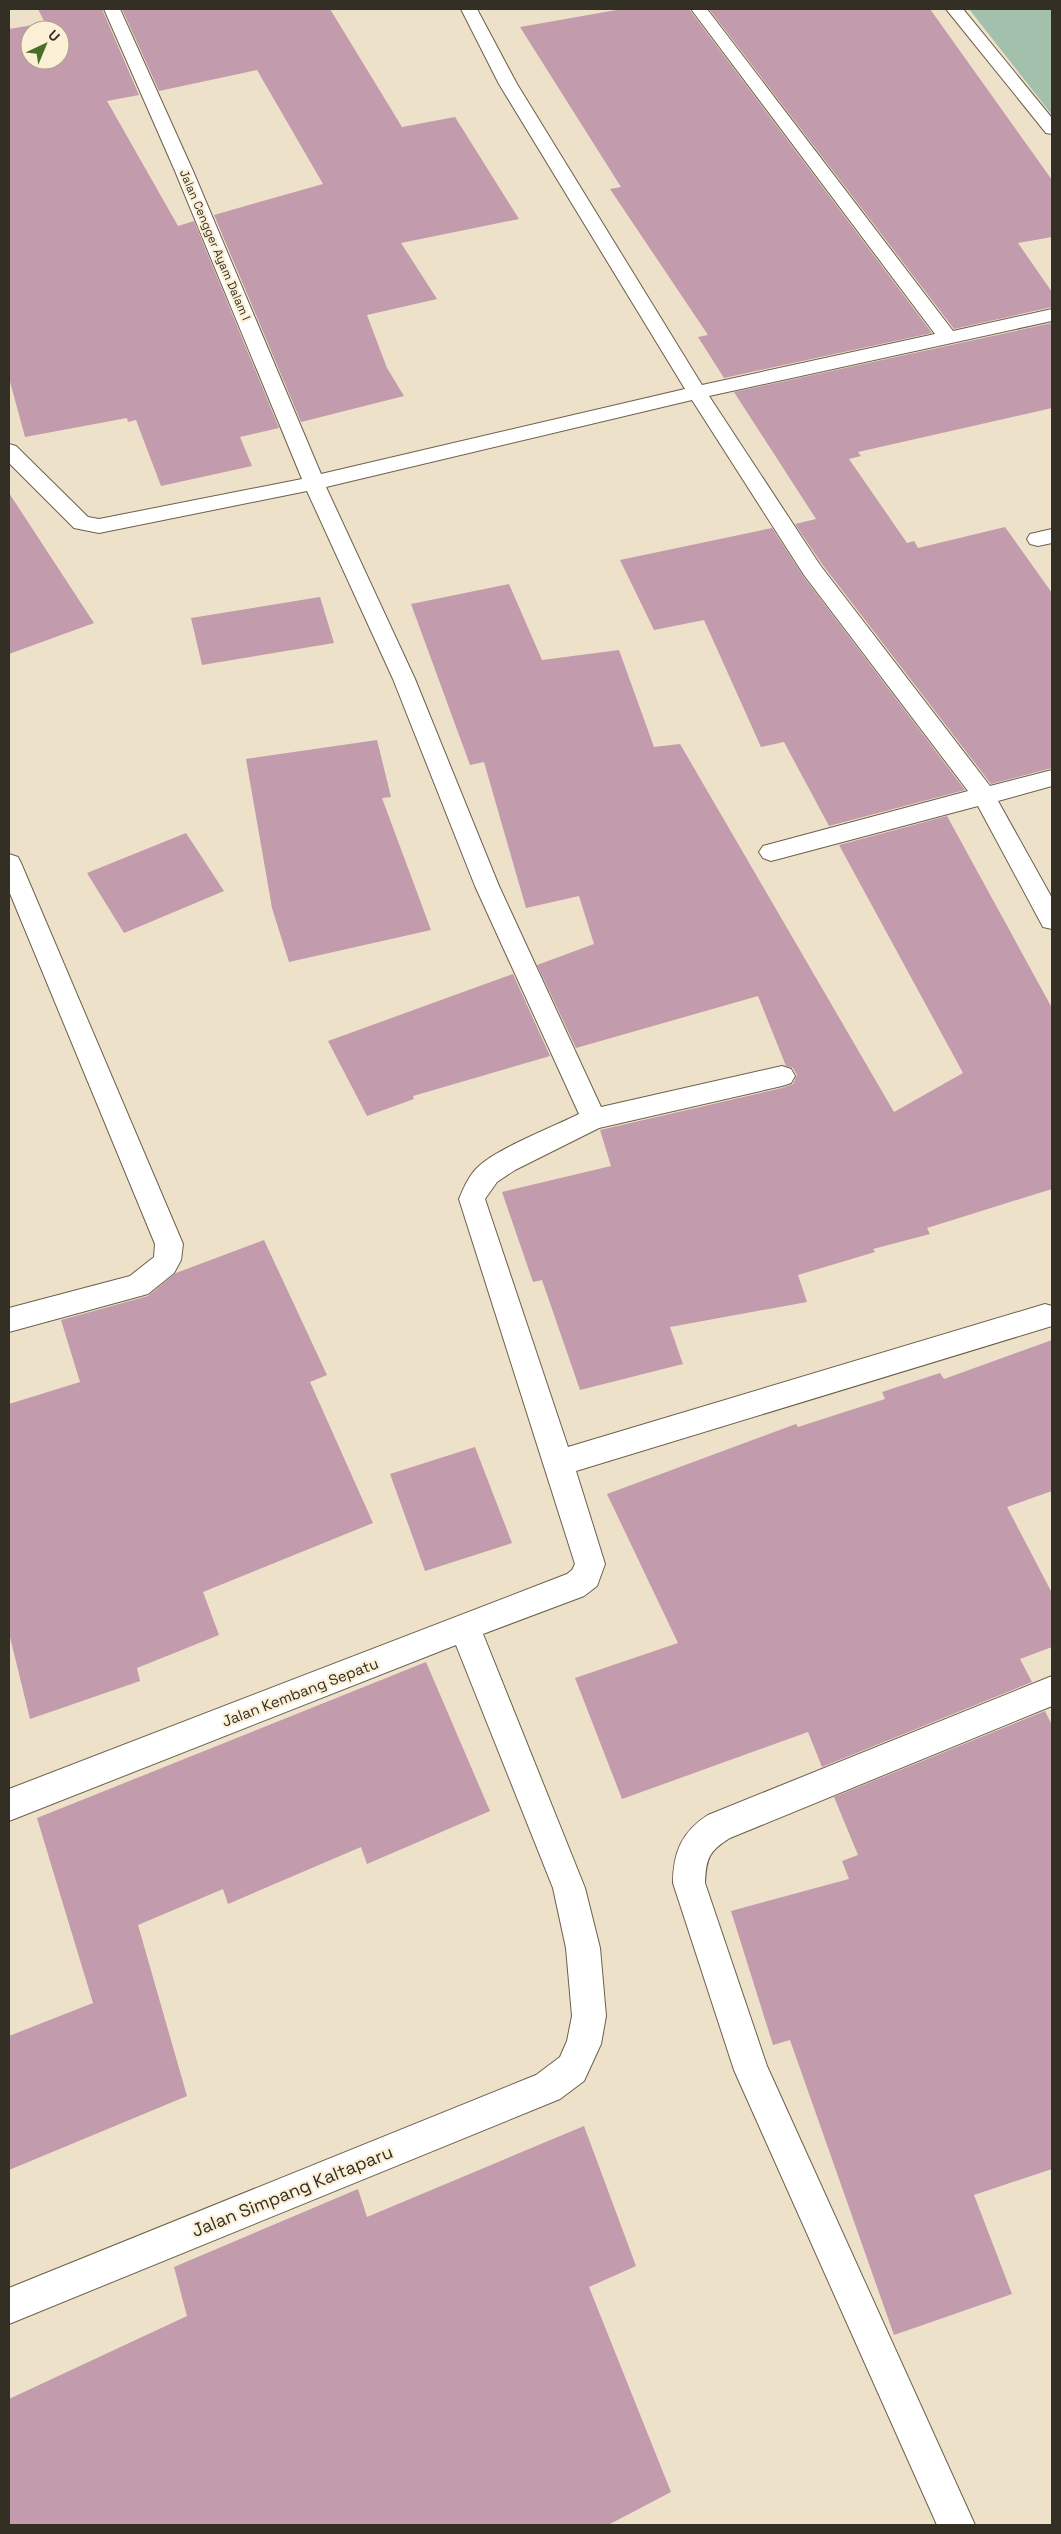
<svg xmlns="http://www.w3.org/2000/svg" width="1061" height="2534" font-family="'Space Grotesk',sans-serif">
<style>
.green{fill:#a3c0ac}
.building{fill:#c29bad;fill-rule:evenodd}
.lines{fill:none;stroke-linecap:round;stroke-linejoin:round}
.street-casing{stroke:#6b604a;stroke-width:2}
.street{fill:#fff;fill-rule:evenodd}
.labels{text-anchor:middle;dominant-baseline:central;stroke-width:4.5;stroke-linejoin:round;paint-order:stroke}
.far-street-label{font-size:12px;fill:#332f25;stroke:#fbefd6}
.street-label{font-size:15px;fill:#332f25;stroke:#fbefd6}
.near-street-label{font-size:18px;fill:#332f25;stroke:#fbefd6}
</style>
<rect width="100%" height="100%" fill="#eee1c9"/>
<!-- green -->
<path class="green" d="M969,9H1052V115Z"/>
<!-- building -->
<path class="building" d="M38,9H102L139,95L107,101L178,226L194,221L279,428L240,437L252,466L161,486L136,420L128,422L127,418L25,437L9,378V29L45,23ZM30,30H60V60H30Z
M122,9H330L402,127L455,117L519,219L401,243L437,299L367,315L387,368L404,396L301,422L214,215L323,184L257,70L159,91Z
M622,9H689L932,333L724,378L698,337L708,335L610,189L621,187L520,27Z
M709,9H930L1052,180V237L1018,243L1052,292V307L954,329Z
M1052,323V408L858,452L861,456L849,459L907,543L914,541L918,548L1005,527L1052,593V768L991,784L822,564L795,524L816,519L734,392Z
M9,493L94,623L9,654Z
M772,528L803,576L965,790L829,826L784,742L761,747L704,620L654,630L620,560Z
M509,584L542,660L619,650L654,747L680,744L894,1112L963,1073L839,845L947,816L1052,1008V1189L927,1228L930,1234L873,1249L875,1252L798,1275L807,1302L670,1327L683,1364L580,1390L542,1280L533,1282L502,1192L611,1166L600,1130L782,1088L793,1084L797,1075L793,1068L786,1066L758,996L576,1048L537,965L594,944L579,896L526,908L484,762L470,765L411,604Z
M320,597L334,643L202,665L191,618Z
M377,740L391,797L382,798L431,930L289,962L272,908L246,759Z
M186,833L224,891L124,933L87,873Z
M513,974L550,1056L413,1096L414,1099L367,1116L328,1041Z
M264,1240L327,1375L310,1382L373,1523L203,1592L219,1635L137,1668L140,1681L30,1719L9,1633V1404L80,1382L61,1320L148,1296L176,1273Z
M1052,1340V1491L1007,1507L1052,1593V1647L1020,1659L1032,1682L822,1767L808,1732L622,1799L575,1678L678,1643L607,1494L796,1424L798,1427L885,1399L882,1392L940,1373L944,1379Z
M475,1447L512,1543L425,1571L390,1474Z
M426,1662L490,1811L367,1864L361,1847L228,1904L223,1889L138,1925L187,2096L9,2170V2036L93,2003L37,1818Z
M1045,1711L1052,1725V2169L974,2195L1012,2294L894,2335L790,2040L773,2045L731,1911L849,1879L842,1861L858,1855L834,1797Z
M584,2126L636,2266L589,2287L671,2492L608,2525H9V2399L187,2316L174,2267L358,2189L367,2217Z"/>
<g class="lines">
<!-- street casing -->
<g class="street-casing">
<path id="street" d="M104,9H120L193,171L321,474L685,389L499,84L461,9H477L517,84L702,385L935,334L691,9H707L953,331L1052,309V321L709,396L820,565L990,786L1052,770V786L998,801L1052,898V929L1043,927L978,806L771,861L763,858L759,852L763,846L968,791L804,575L692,400L326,487L415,679L499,886L601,1107L782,1066L791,1069L795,1076L791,1083L782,1086L599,1128L515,1170L497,1182L485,1199L568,1447L1045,1304L1052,1306V1326L576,1471L605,1564L597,1586L584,1596L483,1634L585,1888L600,1948L606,2016L601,2044L584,2081L560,2099L9,2324V2288L536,2075L560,2057L567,2041L572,2016L566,1948L553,1888L456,1645L9,1821V1789L567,1574L572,1570L575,1564L459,1199C464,1187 469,1175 479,1166C500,1147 551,1128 579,1114L475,886L393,679L307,491L99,533L74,528L9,463V444L16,446L88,517L99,519L302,479L175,171Z
M946,9H963L1052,118V134L1046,133Z
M1052,529V543L1038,546L1030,544L1027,539L1030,534Z
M9,854L18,857L21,863L183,1244L181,1260L174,1273L148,1294L9,1332V1308L130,1276L154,1257L155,1244L9,891Z
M1052,1676V1706L730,1838C709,1851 706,1858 705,1883L767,2066L975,2525H937L734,2070L673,1883C673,1853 682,1831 708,1815Z"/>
</g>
<!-- street -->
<use href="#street" class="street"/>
</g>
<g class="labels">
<!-- far-street labels -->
<g class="far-street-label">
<text transform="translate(215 245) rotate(67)">Jalan Cengger Ayam Dalam I</text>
</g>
<!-- street labels -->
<g class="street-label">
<text transform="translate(300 1692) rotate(-21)">Jalan Kembang Sepatu</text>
</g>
<!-- near-street labels -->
<g class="near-street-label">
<text transform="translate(292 2191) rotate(-22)">Jalan Simpang Kaltaparu</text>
</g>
</g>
<!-- border -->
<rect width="1061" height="2534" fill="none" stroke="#332f25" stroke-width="20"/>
<!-- north arrow -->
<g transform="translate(45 45) rotate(44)"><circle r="24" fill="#fbefd6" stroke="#aba28f"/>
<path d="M0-4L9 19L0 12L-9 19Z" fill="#476f2a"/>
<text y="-8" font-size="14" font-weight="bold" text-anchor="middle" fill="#332f25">U</text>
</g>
</svg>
